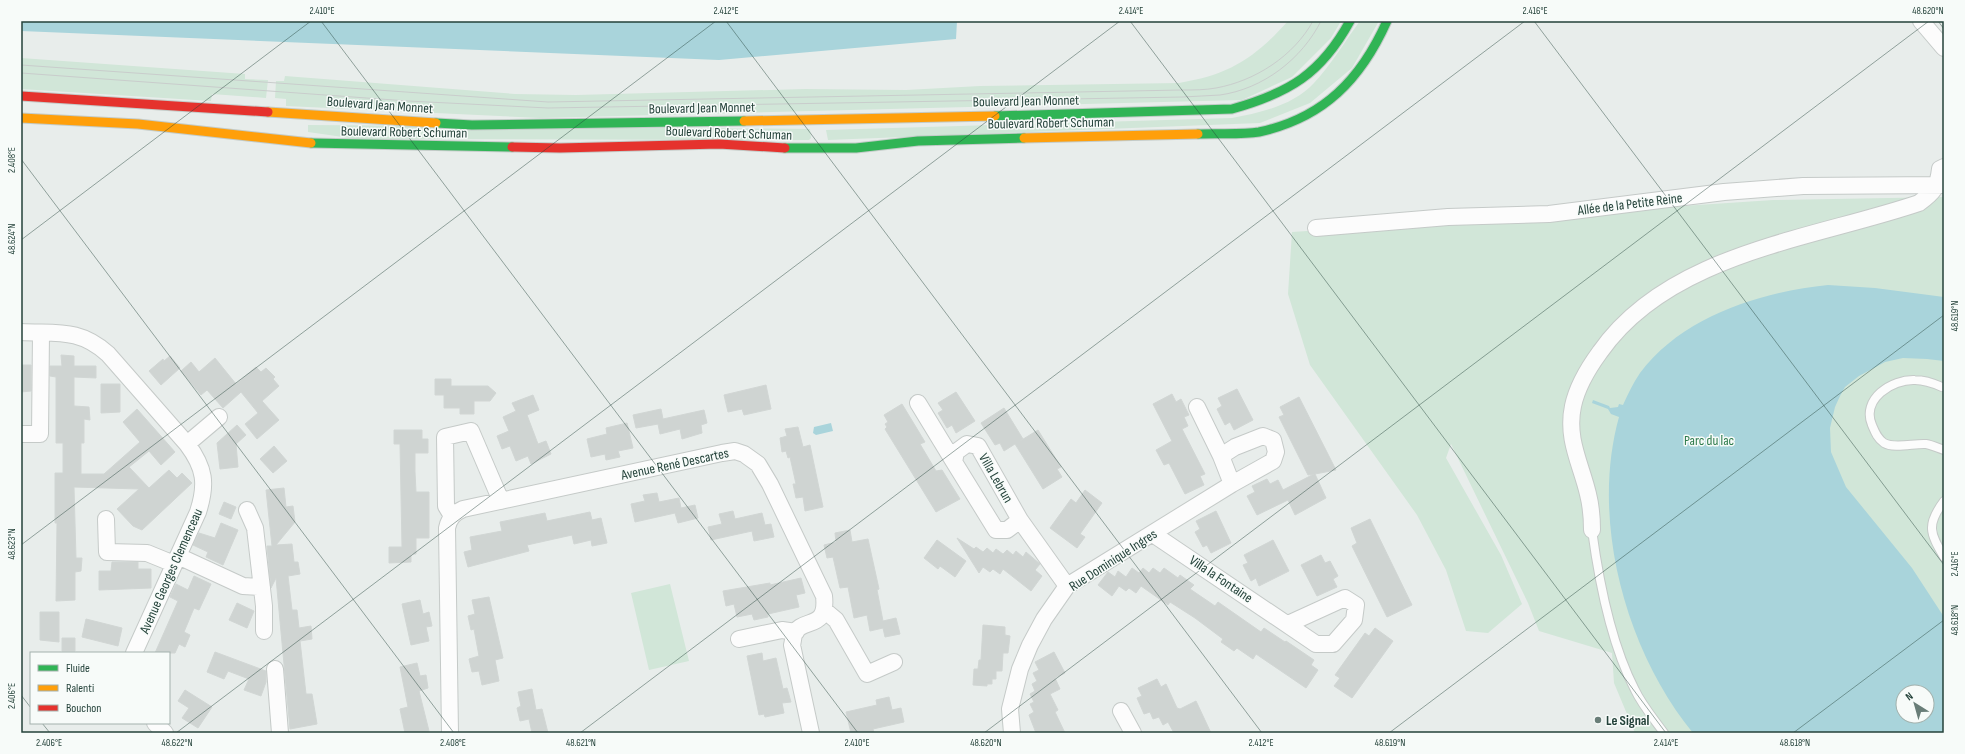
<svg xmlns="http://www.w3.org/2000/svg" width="1965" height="754" font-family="'Sofia Sans Condensed',sans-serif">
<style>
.green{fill:#d1e6d8;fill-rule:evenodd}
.water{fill:#a9d4db;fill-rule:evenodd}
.building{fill:#cfd4d2;stroke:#d1d6d4}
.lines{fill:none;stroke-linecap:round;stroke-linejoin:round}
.lane-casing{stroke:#c5cac8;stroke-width:10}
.street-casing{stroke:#c5cac8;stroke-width:18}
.fast-casing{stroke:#c3cbc8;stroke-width:11}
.slow-casing{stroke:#c3cbc8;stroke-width:11}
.jam-casing{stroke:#c3cbc8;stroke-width:11}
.lane{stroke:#fcfcfc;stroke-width:8}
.street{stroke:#fcfcfc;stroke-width:16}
.fast{stroke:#30b455;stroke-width:9}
.slow{stroke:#ff9f0a;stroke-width:9}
.jam{stroke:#e5322d;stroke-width:9}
.tram{stroke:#c9cdcc;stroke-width:1}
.ticks{fill:none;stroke:#24423a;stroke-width:1;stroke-opacity:0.45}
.poi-dot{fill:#697e78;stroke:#f7fbf9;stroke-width:1.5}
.labels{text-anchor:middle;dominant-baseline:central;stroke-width:3;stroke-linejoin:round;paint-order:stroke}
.street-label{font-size:14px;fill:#24423a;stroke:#f7fbf9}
.park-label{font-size:14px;fill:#2d7a4b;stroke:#f7fbf9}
.poi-label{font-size:14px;font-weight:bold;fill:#24423a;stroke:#f7fbf9;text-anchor:start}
.neatline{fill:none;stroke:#24423a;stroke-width:1.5}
.ticks-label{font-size:10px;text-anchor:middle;fill:#24423a}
</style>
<rect width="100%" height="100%" fill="#e8edeb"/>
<!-- green -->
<path class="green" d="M1288,21H1341L1331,38L1292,77L1242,100L540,118L286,106V99L275,98L276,81H284L285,76L515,94L576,95L805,89L906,90L980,86L1179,83C1229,75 1255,58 1288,21Z
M1360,21H1379L1352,68L1310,103L1260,123L828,140L826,130L1232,118C1260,113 1294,105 1314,83C1331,65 1345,41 1360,21Z
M21,58L245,74V79L268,80L266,98L212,94L211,101L21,89Z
M308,125L810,129L811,138L809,140L357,139L308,132Z
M1944,197V733H1635L1614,683L1612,653L1539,631L1528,603L1451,444L1446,458L1501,555L1522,604L1488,633L1466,631L1446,570L1417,515L1310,365L1288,294L1292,232L1773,200ZM1903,692H1927V716H1903Z
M670,584L689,661L649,670L631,593Z"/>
<!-- water -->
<path class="water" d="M21,21H957L956,39L719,60L21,31Z
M1828,285L1875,288L1944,297V361L1927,359L1903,358L1885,362L1859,376L1845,387L1840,396L1835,407L1830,428L1831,452L1846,487L1912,568L1944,617V733H1693C1626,651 1590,521 1619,417L1611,414L1608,409L1592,403L1593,400L1609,406L1610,408L1618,407L1619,404L1623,405C1628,394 1633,383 1640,373C1683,316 1761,292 1828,285ZM1903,692H1927V716H1903Z
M831,423L833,431L816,435L813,433L814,427Z"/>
<!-- building -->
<path class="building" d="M61,355L74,356V366H96V378L74,377V406L89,407L90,420L84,419V443H81V474H104L140,442L123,422L137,409L175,452L161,465L149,451L129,467L149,488L169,470L177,478L182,473L192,483L142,530L133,526L117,509L139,489L74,487L76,558H82L81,571L75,572V600L56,601L57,523H55V473H63V443H56V377L50,376V366H62Z
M170,356L180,368L161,385L149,371L163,359L164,361Z
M215,358L236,384L256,367L261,372L266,368L275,377L273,379L279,386L262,401L279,420L257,439L245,424L258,413L241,392L223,408L207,390L201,395L181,371L191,362L199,372Z
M21,365H31V391L21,392Z
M435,379H451V386H488L496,393L490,401H474V414H460V408H444V395H435Z
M101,384H120V412L101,413Z
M766,385L771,409L744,415L742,409L728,412L724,395Z
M1237,389L1253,420L1234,430L1230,422L1225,425L1217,409L1222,406L1218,398Z
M956,392L975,421L956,433L952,425L947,428L938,413L943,410L938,403Z
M1172,394L1176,402L1181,399L1189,415L1184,417L1188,426L1182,429L1205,474L1200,476L1204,485L1185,494L1169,463L1164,465L1156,450L1172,441L1153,404Z
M533,395L539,410L527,415L538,444L546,441L551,454L531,464L528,456L516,461L510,446L502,449L497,436L509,431L503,417L516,411L512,403Z
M1299,397L1336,470L1315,474L1326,498L1295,515L1288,500L1257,515L1247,496L1255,492L1252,486L1267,479L1270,484L1278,480L1283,490L1314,474L1308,475L1279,417L1284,415L1280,407Z
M902,404L925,442L920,444L936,471L942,470L960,499L936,512L885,429L887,427L885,424L888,422L884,415Z
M1004,408L1023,439L1020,441L1038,430L1061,467L1057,469L1062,477L1043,489L1015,444L1004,451L1000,443L995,445L981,423Z
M661,409L663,419L704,410L707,423L701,425L702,433L682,439L680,429L660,434L658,424L636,428L633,415Z
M627,423L633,448L618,451L620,457L606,460L605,454L591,457L587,439L607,434L606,428Z
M237,425L246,435L236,444L238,467L220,469L217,443Z
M798,427L803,447L810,445L823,507L805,511L803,497L796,498L793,484H796L790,457L788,458L786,451L782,452L780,438L787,436L785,429Z
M394,430H422V439H428V453H415V472L416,492H429V538H416V554H411V562L389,563V547H402L400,444H394Z
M274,446L287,461L273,473L260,459Z
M284,488L286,507L293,506L295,522L276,545L292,544L294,562H298L300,574L288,576L292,610H297L299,628L311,626L312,639L300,641L306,694H312L317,724L290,729L276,578L271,588L267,546H272L266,490Z
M1085,490L1102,503L1080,534L1085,537L1077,548L1050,528L1071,499L1076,503Z
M657,493L659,502L679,498L681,508L695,505L698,518L678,523L675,513L635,522L631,504L645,501L643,495Z
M224,502L236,507L231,519L219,514Z
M733,511L735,519L762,513L765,525L771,524L774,537L754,541L752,531L711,540L708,527L722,524L719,514Z
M1216,511L1231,543L1211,553L1207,545L1203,547L1195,532L1200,529L1196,521Z
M590,512L592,520L601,518L607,543L592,546L591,540L574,544L572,535L527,545L529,551L468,567L464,552L472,550L470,537L502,531L500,522L545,513L547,521Z
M1370,519L1412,605L1387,617L1352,546L1357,543L1351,528Z
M221,523L238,530L223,565L206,557L208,552L193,545L199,533L215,538Z
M850,530L852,542L868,539L879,589L877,590L883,621L896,618L900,634L885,637L883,628L870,631L867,615L854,618L848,587L840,588L833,557L827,558L824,545L836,542L835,533Z
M957,538L974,549L976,547L983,552L987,548L993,553L996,549L1003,554L1007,550L1013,555L1016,551L1023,557L1026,552L1040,564L1035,570L1042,576L1031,591L1003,569L1000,574L993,569L990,572L983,567L979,573Z
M937,540L966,561L955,577L940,566L938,569L924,558Z
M1273,540L1289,571L1259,586L1256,578L1251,581L1243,565L1248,563L1244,555Z
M1321,555L1325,563L1330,561L1338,576L1333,579L1337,587L1317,596L1301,565Z
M112,562H138V569H151V588L99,590V571H111Z
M1132,568L1139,573L1143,568L1149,573L1153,568L1160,573L1164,568L1178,578L1180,575L1194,585L1190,589L1215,606L1218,602L1261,632L1264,628L1285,642L1286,641L1314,660L1311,665L1318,670L1306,688L1256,654L1253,659L1237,648L1234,651L1221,642L1223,639L1195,618L1170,602L1168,605L1141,586L1136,593L1129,588L1126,591L1119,586L1112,596L1098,585L1108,572L1115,577L1118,571L1126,577Z
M194,576L211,584L199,610L194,608L184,632L190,635L185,647L179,644L175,653H155L178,601L170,597L176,584L188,590Z
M801,578L805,593L796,595L799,607L768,614V617L754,620L752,614L737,617L734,604L726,606L723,591L770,583V585Z
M489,597L503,658L495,660L499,681L482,685L479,671L472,672L469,659L479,656L474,629L471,630L468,616L475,614L472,600Z
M420,600L423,614L429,612L432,626L426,627L429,641L411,645L402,604Z
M237,603L254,611L247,628L229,620Z
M40,612H59V642L40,640Z
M86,619L122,628L118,646L82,637Z
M983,625L1005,627V635L1010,636L1008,653H1003L1002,671H996V679H992V684H987V686L973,685L974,669H978L979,660H981Z
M1375,628L1393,641L1352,698L1334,686L1340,678L1335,675L1365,633L1369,636Z
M62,638H75V651H62Z
M215,652L266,671V682L261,696L244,690L249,679L228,671L224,679L207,672Z
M1054,652L1065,673L1055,678L1060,689L1050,694L1058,710L1055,712L1065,733H1036L1029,715L1034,712L1030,704L1034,702L1030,694L1035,691L1032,684L1037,681L1033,673L1039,670L1035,662Z
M762,653L763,661L776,658L783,689L787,688L791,702L782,703L784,713L765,717L764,714L759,715L747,656Z
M417,663L420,676L426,675L428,688L419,691L429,731L405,733L400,709L408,707L400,667Z
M1157,679L1161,687L1166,684L1177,708L1180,709L1196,701L1211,733H1174L1168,722L1163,725L1159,717L1153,719L1150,712L1144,714L1137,698L1142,696L1138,688Z
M532,689L536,710L542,709L548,733H532L529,719L520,721L517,708L521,706L518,692Z
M185,690L212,707L198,728L182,718L189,708L178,701Z
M889,697L892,710L901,708L904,722L873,729L874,733H851L846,712L877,705L876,700Z"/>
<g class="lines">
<!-- lane casing -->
<g class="lane-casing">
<path id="lane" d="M1942,387C1933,383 1924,380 1915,380C1892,379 1861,399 1872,425C1875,432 1877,438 1884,443C1894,449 1915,443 1926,444C1932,445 1938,448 1944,450
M1944,501C1926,525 1930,533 1944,557
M1592,530C1599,582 1611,644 1635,690C1642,705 1654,719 1664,733"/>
</g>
<!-- street casing -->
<g class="street-casing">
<path id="street" d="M1921,21L1944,48
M1316,228L1448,217L1549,214L1724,192L1803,186L1944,185
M21,332C57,334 79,328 108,354L187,444C205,468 207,484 198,512L134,653
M918,403L954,462
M1197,407L1221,456
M21,434H40L41,333
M187,444L219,417
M247,510L255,528L264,606V631
M452,516L446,506L445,437L471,431L501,501
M106,519L107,552L147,553L174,564
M1020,520L1007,530H996L954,462L956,452L967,444L978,446L1020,520L1067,586
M1592,530C1592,518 1591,506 1588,494C1581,464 1566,439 1573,406C1577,387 1589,367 1600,352C1669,253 1813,239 1919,203C1934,192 1938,187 1940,169L1944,167
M1153,534L1316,644H1333L1354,620L1356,605L1345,598L1288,624
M178,556L243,586L262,587
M824,610L836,620L867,674L894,662
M739,639L782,630L796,632
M275,669L280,733
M1121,711L1133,733
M155,723L165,733
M450,733L447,528C449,518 454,513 463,509L722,453L735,451L744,454L758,464L770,484L824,596C828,632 801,616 794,635C793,638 793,642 792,645L811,733
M1012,733L1010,709L1020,669L1030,645L1044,619L1067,586L1232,484L1273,461L1276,452L1273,440L1263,436L1235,447L1221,456L1232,484"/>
</g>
<!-- fast casing -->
<g class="fast-casing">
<path id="fast" d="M995,116L1232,109C1289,93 1321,74 1350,21
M436,123L472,125L744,121
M1198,134C1217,133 1241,135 1259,132C1324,118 1361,79 1387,21
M311,143L512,147
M785,148H856L918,141L1024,138"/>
</g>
<!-- slow casing -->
<g class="slow-casing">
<path id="slow" d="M268,112L436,123
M21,118L138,124L311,143
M744,121L995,116
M1024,138L1198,134"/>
</g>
<!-- jam casing -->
<g class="jam-casing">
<path id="jam" d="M21,96L268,112
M512,147L560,148L719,144L785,148"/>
</g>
<!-- lane -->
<use href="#lane" class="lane"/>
<!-- street -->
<use href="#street" class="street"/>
<!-- fast -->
<use href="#fast" class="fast"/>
<!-- slow -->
<use href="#slow" class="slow"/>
<!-- jam -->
<use href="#jam" class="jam"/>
<!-- tram -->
<path class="tram" d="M21,65L548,102L1182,90C1194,90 1205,90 1216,88C1255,81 1294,56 1313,21
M21,73L408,101L548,108L1183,97C1195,96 1208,96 1220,95C1263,89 1302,59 1321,21"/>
</g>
<!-- ticks -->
<path class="ticks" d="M321,21L858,733M726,21L1262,733M1130,21L1666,733M1534,21L1944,565M1938,21L1944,29M21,159L454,733M21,240L311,21M21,545L716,21M21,695L31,708M42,723L50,733M176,733L1120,21M580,733L1525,21M984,733L1929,21M1389,733L1944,315M1793,733L1944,620"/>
<!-- markers -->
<circle class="poi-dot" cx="1598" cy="720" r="4"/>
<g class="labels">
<!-- street labels -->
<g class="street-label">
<text transform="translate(1026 101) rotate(-1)">Boulevard Jean Monnet</text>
<text transform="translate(380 105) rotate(4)">Boulevard Jean Monnet</text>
<text transform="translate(702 108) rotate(-1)">Boulevard Jean Monnet</text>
<text transform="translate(1051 123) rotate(-1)">Boulevard Robert Schuman</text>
<text transform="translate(404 132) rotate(1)">Boulevard Robert Schuman</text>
<text transform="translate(729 133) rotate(2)">Boulevard Robert Schuman</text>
<text transform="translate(1630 204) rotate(-7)">Allée de la Petite Reine</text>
<text transform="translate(675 464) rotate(-12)">Avenue René Descartes</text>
<text transform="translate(996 478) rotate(60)">Villa Lebrun</text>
<text transform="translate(1113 560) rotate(-33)">Rue Dominique Ingres</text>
<text transform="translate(171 571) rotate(-66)">Avenue Georges Clemenceau</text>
<text transform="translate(1221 579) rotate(34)">Villa la Fontaine</text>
</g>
<!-- park labels -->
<g class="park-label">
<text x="1709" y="440">Parc du lac</text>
</g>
<!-- poi labels -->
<g class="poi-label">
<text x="1606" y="720">Le Signal</text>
</g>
</g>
<!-- border -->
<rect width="1965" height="754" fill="none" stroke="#f7fbf9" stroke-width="44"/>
<!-- legend -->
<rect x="30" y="652" width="140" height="72" fill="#f7fbf9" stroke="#a3b1ad"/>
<rect x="38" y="665" width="20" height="6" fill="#30b455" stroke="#a3b1ad"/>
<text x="66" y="672" font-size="12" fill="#24423a">Fluide</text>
<rect x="38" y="685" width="20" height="6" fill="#ff9f0a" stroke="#a3b1ad"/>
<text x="66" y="692" font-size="12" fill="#24423a">Ralenti</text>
<rect x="38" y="705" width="20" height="6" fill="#e5322d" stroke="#a3b1ad"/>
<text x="66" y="712" font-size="12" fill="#24423a">Bouchon</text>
<!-- north arrow -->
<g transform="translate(1915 704) rotate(323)"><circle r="19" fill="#f7fbf9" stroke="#a3b1ad"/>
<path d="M0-3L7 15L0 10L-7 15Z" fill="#697e78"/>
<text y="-6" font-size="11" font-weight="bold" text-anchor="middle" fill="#24423a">N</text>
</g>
<rect x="22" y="22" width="1921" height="710" class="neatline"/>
<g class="ticks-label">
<text x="322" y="14">2.410°E</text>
<text x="726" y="14">2.412°E</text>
<text x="1131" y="14">2.414°E</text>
<text x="1535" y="14">2.416°E</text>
<text x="1928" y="14">48.620°N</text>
<text transform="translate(11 160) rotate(-90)" y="4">2.408°E</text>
<text transform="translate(11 239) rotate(-90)" y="4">48.624°N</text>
<text transform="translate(1954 316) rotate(-90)" y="4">48.619°N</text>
<text transform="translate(11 544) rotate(-90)" y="4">48.623°N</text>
<text transform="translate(1954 564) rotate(-90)" y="4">2.416°E</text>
<text transform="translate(1954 620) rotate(-90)" y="4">48.618°N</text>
<text transform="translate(11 696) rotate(-90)" y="4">2.406°E</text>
<text x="49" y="746">2.406°E</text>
<text x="177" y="746">48.622°N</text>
<text x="453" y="746">2.408°E</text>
<text x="581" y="746">48.621°N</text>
<text x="857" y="746">2.410°E</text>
<text x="986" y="746">48.620°N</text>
<text x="1261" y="746">2.412°E</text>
<text x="1390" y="746">48.619°N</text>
<text x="1666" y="746">2.414°E</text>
<text x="1795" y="746">48.618°N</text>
</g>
</svg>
